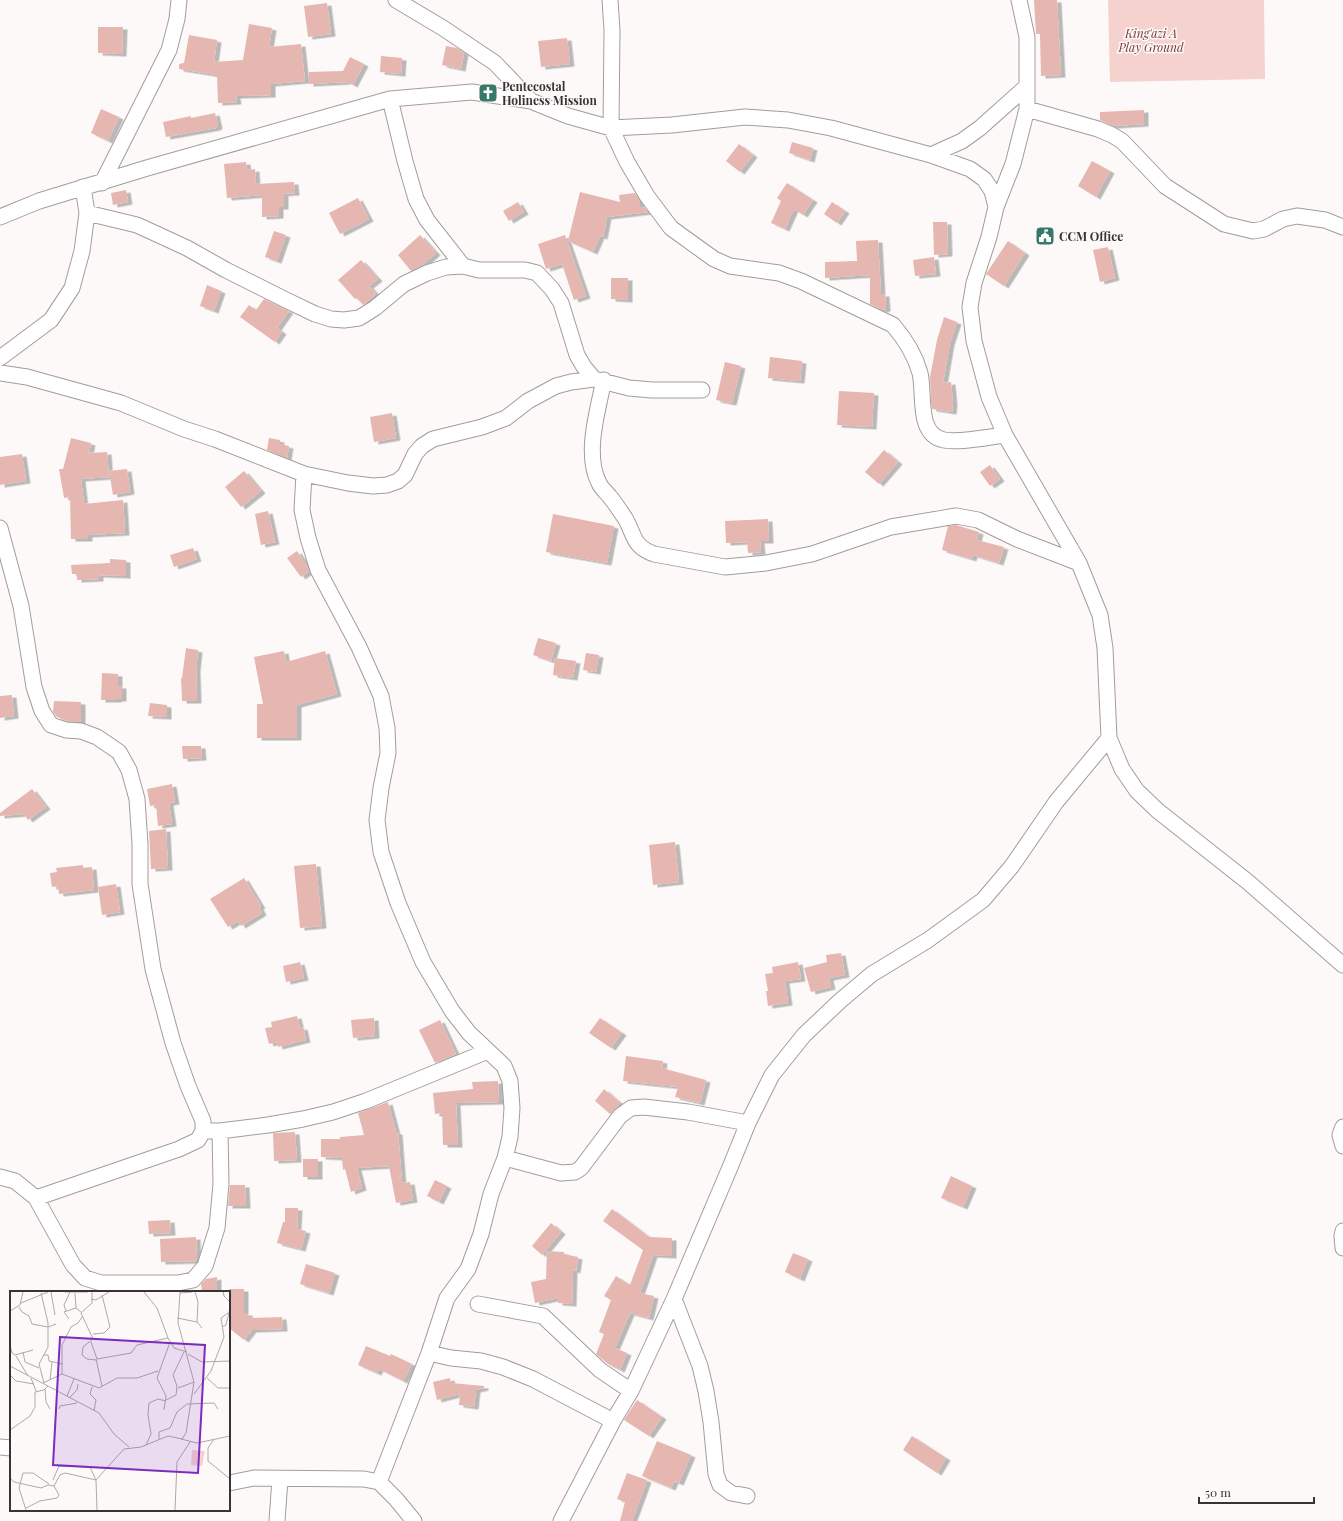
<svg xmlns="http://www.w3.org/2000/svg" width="1343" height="1521" font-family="'Playfair Display',serif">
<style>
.green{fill:#f5d2cd}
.building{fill:#e6b6b0;filter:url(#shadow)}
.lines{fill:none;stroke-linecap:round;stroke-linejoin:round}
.street-casing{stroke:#a39c9b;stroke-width:17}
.street{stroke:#fff;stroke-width:15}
.labels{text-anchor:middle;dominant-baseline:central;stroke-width:3;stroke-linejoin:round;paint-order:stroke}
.park-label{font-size:12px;font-style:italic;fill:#743732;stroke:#fef9f9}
.poi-label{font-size:12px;font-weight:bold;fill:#373433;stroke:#fef9f9;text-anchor:start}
.inset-road{fill:none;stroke:#aeaaaa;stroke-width:1}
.view{fill:#7b2cbf;fill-opacity:0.15;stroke:#7b2cbf;stroke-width:2}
.inset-edge{fill:none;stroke:#373433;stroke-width:2}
</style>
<defs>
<filter id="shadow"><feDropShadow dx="4.5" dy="2.5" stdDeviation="0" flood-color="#0004"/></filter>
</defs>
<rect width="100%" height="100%" fill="#fef9f9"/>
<!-- green -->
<path class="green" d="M1108,0H1264L1265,79L1110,82Z"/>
<!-- building -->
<path class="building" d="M1034,0H1057L1061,75L1041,76L1040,34H1036Z
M327,3L331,34L308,37L304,6Z
M249,24L272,28L269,47L301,44L305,81L271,84V95L236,96L237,102L218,103L217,75L179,69V64L184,63L189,35L217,40L214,62L243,60Z
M98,27H123L122,54L98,53Z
M567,38L570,64L541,67L538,41Z
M446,46L457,48L464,53L461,69L442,65Z
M381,56L402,58L401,74L380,72Z
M350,57L364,64L353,85L348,82L309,84V72L343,71Z
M101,109L119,117L108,141L91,133Z
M1144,110V124L1113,126L1100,120V112Z
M215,113L218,126L216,128L166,137L163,122L191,116V118Z
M792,142L813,148L810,160L789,153Z
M739,144L753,155L740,172L726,161Z
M1092,161L1110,171L1096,197L1078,186Z
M246,162L247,170L255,169L256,184L294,182L295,193L279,194H284V207H279V216L262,217V195L227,198L224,164Z
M787,183L813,200L803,215L794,209L785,229L771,223L781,201L777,198Z
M126,190L128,202L113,205L111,193Z
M580,192L620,202L619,195L635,193L640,201V207L645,208L648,212L607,217L603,237L600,236L593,252L568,241Z
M358,198L369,219L340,234L329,213Z
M518,202L524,212L509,221L503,211Z
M832,202L845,211L837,223L824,214Z
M933,222H947L948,254L934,255Z
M274,231L286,235L277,261L265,257Z
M420,235L436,253L421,266L411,271L398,255Z
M565,235L586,296L574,300L562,264L546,269L538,244Z
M878,240L881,294H885L886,309L882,310L870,304V275L825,278V262L857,261L856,241Z
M1008,241L1025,253L1004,286L986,274Z
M1108,247L1115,278L1100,282L1093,250Z
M934,257L936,274L915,276L913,260Z
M361,260L378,279L369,286L376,294L363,305L357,298L355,299L338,280Z
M611,278H628V300L611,299Z
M207,285L221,291L214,311L200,306Z
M264,299L289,311L277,328L282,332L275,342L240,317L249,305L256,310Z
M944,317L957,322L950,343L943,383L951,382L953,403L952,412L932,409L931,401L930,377L937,340Z
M770,357L802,361L800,381L768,378Z
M725,362L741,366L732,403L716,400Z
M839,391L874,393L872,427L837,425Z
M392,413L396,438L374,442L370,417Z
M71,438L91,443L89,453L107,452L109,477L81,479L84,504L123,500L125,533L88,535V539H71L70,497L64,498L59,469H63Z
M269,438L280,440V444L289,446L287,458L267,450Z
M884,450L898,462L879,484L865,472Z
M22,454L26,481L0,485V457Z
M990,465L1000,479L990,486L980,472Z
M127,469L130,492L113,495L109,471Z
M244,471L261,491L241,507L225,487Z
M268,511L275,542L261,545L255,514Z
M553,514L614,526L607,563L546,552Z
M768,519L769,541H760L761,552L748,553L747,542L726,543L725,521Z
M956,525L979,532L977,540L1004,547L999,563L973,555L972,559L942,550L948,526Z
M193,548L197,559L174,567L170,555Z
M297,551L307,566L309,571L301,577L287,558Z
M110,559L126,560V576L99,575V579L77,580V574H72L71,565L110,563Z
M538,638L556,643L551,661L533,655Z
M186,648L198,650L196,669L197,701H182L181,678H182Z
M284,651L286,662L325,651L337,694L297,705V738H257V704H263L254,657Z
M586,653L599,655L596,672L583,670Z
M555,658L576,661L573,678L553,675Z
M102,673L118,674V686H122V699H117V700H101Z
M12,695L14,716L0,718V696Z
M54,701L81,702V722L68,721L57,717L53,712Z
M150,703L167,705V717L148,716Z
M182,746H201L202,758L183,759Z
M172,784L175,802L169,803L172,824L158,826L156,805L150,806L147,789Z
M32,789L46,807L28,820L24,814L0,816V813Z
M166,829L168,868L151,869L149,831Z
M675,842L679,882L653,885L649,845Z
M316,864L322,926L300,928L294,866Z
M83,865V868L92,867L94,890L59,894L58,886L52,887L50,873L57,872L56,868Z
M244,878L261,906L259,907L262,913L241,926L238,921L228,927L210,899Z
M116,884L120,912L102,915L98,887Z
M841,953L845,975L829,978L831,987L811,992L804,968L827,962L826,955Z
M300,962L304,978L286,982L283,966Z
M798,962L801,979L785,981L788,1003L768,1006L766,991H768L765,974L773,973L772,967Z
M297,1016L300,1028L303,1027L306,1040L278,1047L277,1042L269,1044L265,1028L272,1027L271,1022Z
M374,1018L375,1036L353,1038L351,1020Z
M600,1018L622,1033L611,1048L589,1033Z
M440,1020L456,1054L435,1063L419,1030Z
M626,1056L663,1061L662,1068L706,1080L700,1103L675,1097L678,1087L623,1081Z
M498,1081L499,1102L456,1103L458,1145H443L442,1113L435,1114L433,1093L473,1089L472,1082Z
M604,1089L620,1103L610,1114L595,1101Z
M388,1102L396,1132H398L402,1183L410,1182L413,1200L396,1203L389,1166L357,1168L362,1188L351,1192L345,1169L343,1170L342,1158L321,1157V1139H340V1137L364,1135L358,1113Z
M295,1132L297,1160L274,1161L273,1133Z
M303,1159H318V1177H303Z
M951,1176L972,1186L963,1207L941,1198Z
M435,1180L447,1186L439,1202L427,1196Z
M230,1185H245L246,1206H228Z
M285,1208H298L297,1229L306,1231L301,1249L277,1243L283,1222H285Z
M612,1209L649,1237L672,1238V1256L653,1255L640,1293L654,1296L649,1318L630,1313L615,1348L627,1353L620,1370L608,1364L596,1354L604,1334L599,1332L611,1300L604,1296L616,1276L630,1285L643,1250L603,1221Z
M170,1220L171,1233L149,1234L148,1221Z
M551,1223L561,1232L542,1255L532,1246Z
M196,1237L197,1261L161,1262L160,1239Z
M547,1251L564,1252V1254L578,1257L576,1271L573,1270L572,1304L558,1303V1298L535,1303L531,1282L546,1279Z
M793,1253L808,1259L800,1279L785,1272Z
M306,1264L335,1273L329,1293L300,1284Z
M217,1277V1292H202L201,1284L206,1279Z
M229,1289H244V1313H248L249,1318L282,1317L283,1329L252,1330L244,1340L229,1328Z
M366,1346L390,1356L391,1354L412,1364L403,1381L379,1369L377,1373L358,1365Z
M450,1378L451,1383L484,1386V1388L476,1390L474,1407L459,1405L460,1394L437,1400L433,1382Z
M637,1400L662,1417L649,1436L624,1420Z
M912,1436L946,1458L937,1473L903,1450Z
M657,1441L691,1455L679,1483L674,1481L671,1488L642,1476Z
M627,1473L647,1480L632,1521H620L625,1502L617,1499Z"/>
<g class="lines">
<!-- street casing -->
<g class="street-casing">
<path id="street" d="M396,0L443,28L495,63L531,101
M610,0L612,30L611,128L627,162L647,196L671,228L714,259L730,266L779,273L801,281L893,325C905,339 915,355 920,373C925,393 916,435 944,440C960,443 988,437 1005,435
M390,99L405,161L416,199L427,220L463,266
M1027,109L1098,129L1112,135L1122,141L1165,186L1224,224L1253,231L1264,229L1283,219L1297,216L1325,220L1343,227
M931,155L962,141L980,128L1027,86
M102,183L169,50L177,19L179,0
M996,207L1013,164L1027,109V37L1019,0
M87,213L137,225L187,248L226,270L286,300L315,314L331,319L344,320L359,318L375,308L404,284L427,273L446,267L463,266L479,270H525L537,273L552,289L561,303L577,355L584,367L594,379
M0,217L39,201L147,168L390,99L472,92L531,101L568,116L611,128L672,125L745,117L788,120L831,128L931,155L970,169L984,179L992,191L996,207L989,237L974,283L970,307L974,341L989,397L1005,435L1079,563L1100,615L1105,648L1109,738L1122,769L1137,791L1158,811L1248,882L1343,965
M0,358L51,320L72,288L82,251L87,213L83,187
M0,373L27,377L121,403L184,429L215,439L304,474L348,483L373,486L387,485L398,481L405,475L415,454L422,446L433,439L482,427L506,418L528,401L556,386L571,382L594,379L629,388L652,390H702
M604,380C598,409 584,455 599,483C601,488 607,493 610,497C616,504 620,511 625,518C635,535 632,546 654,554L725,567L766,563L812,554L891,527L956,516L978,520L1017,539L1079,563
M304,474L302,510L308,538L318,570L359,647L381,696L387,728L388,753L381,788L377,820L381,852L398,903L423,962L452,1011L469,1033L504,1066L510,1081L512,1108L510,1137L505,1158L491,1194L481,1234L468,1269L447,1298L429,1353L379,1482
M0,528L21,606L34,687L42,711L51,725L66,730L81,731L97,737L119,752L129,770L137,799L140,844V884L153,969L173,1043L188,1086L203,1121V1131L198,1140L179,1149L36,1198
M1343,1127L1340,1135L1343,1146
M210,1131H220L268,1125L303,1119L333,1112L366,1101L488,1051
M505,1158L561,1173L575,1172L581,1168L620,1116L631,1108L644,1107L688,1112L748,1123
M0,1177L15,1181L36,1198L73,1265L85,1278L101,1283H178L193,1280L205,1266L217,1228L221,1184L220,1131
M1343,1231L1342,1236L1343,1248
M674,1299L700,1366L706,1391L711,1422L716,1474L720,1485L731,1493L747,1496
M478,1304L543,1316L600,1370L631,1391
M429,1353L451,1358L481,1361L503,1367L533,1379L613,1421
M0,1447L11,1448
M229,1483L254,1478L364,1479L379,1482L396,1499L414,1521
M277,1521L280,1479
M561,1521L613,1421L631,1391L674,1299L731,1165L748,1123L772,1075L804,1035L841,1000L872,974L928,940L983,900L1012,866L1056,802L1109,738"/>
</g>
<!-- street -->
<use href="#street" class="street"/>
</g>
<!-- icons -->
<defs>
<g id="church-square" transform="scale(1)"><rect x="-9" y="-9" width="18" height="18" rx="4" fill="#367869" stroke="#fef9f9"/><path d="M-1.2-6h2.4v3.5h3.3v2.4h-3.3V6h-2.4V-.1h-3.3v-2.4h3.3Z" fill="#fff"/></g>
<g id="civic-square" transform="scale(1)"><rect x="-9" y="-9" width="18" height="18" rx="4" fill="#367869" stroke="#fef9f9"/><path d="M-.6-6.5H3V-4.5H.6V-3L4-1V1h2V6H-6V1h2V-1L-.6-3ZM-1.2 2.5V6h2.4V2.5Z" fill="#fff"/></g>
</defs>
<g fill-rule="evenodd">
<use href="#church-square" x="488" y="93"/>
<use href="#civic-square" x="1045" y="236"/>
</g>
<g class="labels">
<!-- park labels -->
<g class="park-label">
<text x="1151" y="33">King'azi A<tspan x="1151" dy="14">Play Ground</tspan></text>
</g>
<!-- poi labels -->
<g class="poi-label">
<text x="502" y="86">Pentecostal<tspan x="502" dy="14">Holiness Mission</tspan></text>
<text x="1059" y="236">CCM Office</text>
</g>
</g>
<!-- overview -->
<g transform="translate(10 1291)">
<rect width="220" height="220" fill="#fef9f9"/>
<path d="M182,159L195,160L192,175L181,174Z" fill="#f5d2cd"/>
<path class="inset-road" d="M41,1L45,24M55,1H78M82,1V12L71,22L83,48L73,56L72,64L77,68L86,69M134,1L147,17L158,47L164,57L177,61M185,1L188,11L187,31M213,1L214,5L220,11M31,2L38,32V56L29,73L34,92M65,2L66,17L71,21M170,2L182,1M81,8L86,9L99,1M11,12L38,1M9,16L12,21L19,25L22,33L38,36L46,33M0,20L10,14L13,1M56,20L54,14L60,1M167,27L187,31L192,37M59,28L54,21L66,17M212,36L216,34L220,17M83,43L94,42L100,36L92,4M81,51L87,68L121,62L127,54L158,47M0,54L2,62L5,64L23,59M13,61L15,71L29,77M178,63L192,71L220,70M34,64H38L39,70L53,73M6,65L18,85M86,68L92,95M0,75L89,122L104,143L119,156M52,83L89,97L107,87H127L148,80M0,84L6,90L24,93M21,87L26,100M197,87L208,97H220M40,89L42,71M33,92L52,83V54L61,36L68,32L72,26M82,96L80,103L86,109L84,120M168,97L184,91M35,98L36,111L40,118M184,103L201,80L214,46L211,27L218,22M57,105L64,88M59,107L67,99L68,93M156,109L166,104L167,95L163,84L174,61M49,118L50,115L67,112M154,119L156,105L147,87L160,51M0,139L20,125L25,116V101L34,99L38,95M149,148V141L160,137L167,121L177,113L204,112L208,118M171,148L187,152L220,145M204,148L198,157V170L220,188M136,154L141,143L138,124L139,112L148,108L156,110M0,187L4,191L31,197L38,194L44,195L50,184L55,182L86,189L80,176L49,175L43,189M16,217L30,210L47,207L49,204L44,195M16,219L9,197L13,182H23L39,193M87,219L86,189L114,158L131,156L158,145L172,148L176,142L184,91L168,32L170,1M165,219L167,171L180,151"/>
<path class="view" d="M50,46L195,54L188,182L43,174Z"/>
<rect width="220" height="220" class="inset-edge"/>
</g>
<!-- scale -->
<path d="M1199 1497v6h115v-6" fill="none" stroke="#373433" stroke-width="2"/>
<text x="1205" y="1497" font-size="12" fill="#373433" stroke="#fef9f9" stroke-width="3" paint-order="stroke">50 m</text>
</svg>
